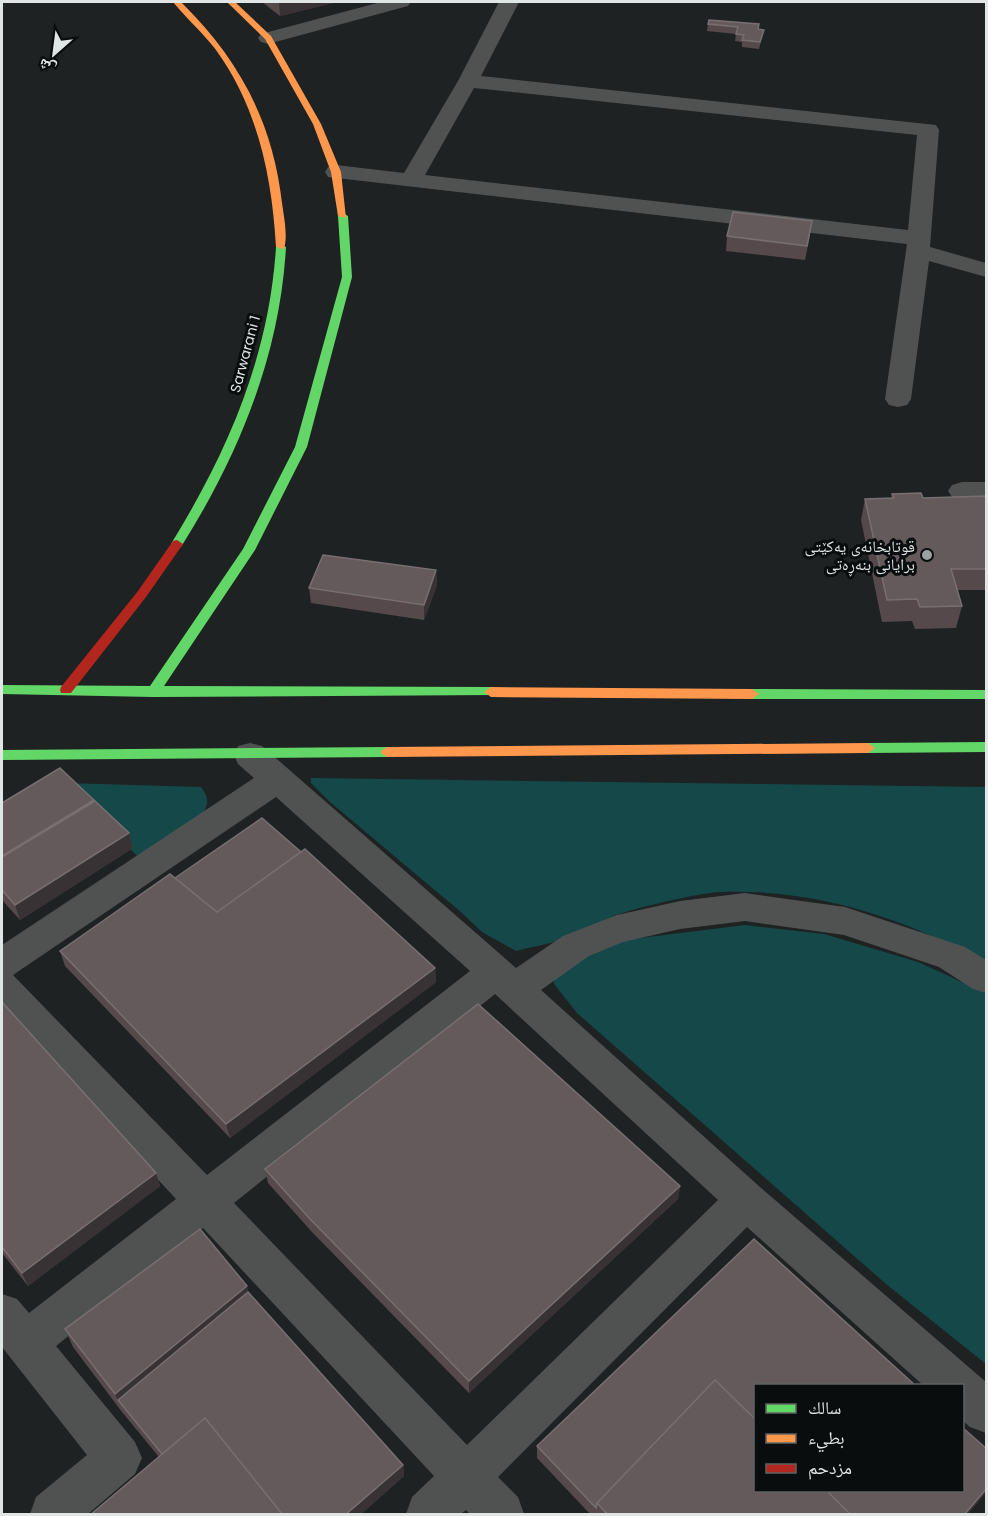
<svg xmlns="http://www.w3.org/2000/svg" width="988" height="1516" font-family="Poppins,'Noto Naskh Arabic',sans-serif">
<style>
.green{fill:#154849}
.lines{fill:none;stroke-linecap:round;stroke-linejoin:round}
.street{fill:#505252;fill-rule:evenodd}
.fast{fill:#63d668;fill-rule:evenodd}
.slow{fill:#ff974d;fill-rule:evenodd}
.jam{fill:#b3261e;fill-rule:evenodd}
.wall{fill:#55494c}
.shaded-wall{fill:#393234}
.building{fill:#645a5c;stroke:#786f72;stroke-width:1.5}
.poi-dot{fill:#9ca1a1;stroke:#090d0d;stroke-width:2}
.labels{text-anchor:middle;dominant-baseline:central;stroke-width:6;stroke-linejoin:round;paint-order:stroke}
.far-street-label{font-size:14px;fill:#e0e5e5;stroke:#090d0d}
.poi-label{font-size:16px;fill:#e0e5e5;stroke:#090d0d;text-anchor:end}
</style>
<rect width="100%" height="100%" fill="#1e2222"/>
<!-- green -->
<path class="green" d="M311,778L986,787V965C910,918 811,888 721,892C699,893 659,903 636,909C610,915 585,931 560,940C546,945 530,947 516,951L482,932L462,913L330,802L311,783Z
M65,783L201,787C209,798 209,803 203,814L138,857Z
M745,925L824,934L918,962L986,993V1364L886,1284L577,1013L554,984L553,976L557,968L616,941Z"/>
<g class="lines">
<!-- street -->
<path class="street" d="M381,2H411L408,6L268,44L261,42L258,38L261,34Z
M499,2H519L481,76L936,125L939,130L930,247L986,263V277L929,261L911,399L907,405L898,407L889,405L885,399L907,244L328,177L325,172L328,167L336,165L404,173L458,81ZM474,88L917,135L908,230L425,175Z
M962,482H986V500H962L952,497L948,491L952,485Z
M250,743L262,746L516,968L563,936L617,915L680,901L745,893L845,907L965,947L986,960V993L973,989L939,967L844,935L745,921L680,929L623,942L589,956L541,990L760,1187L986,1382V1433L970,1427L962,1420V1386H924L747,1227L498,1477L518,1497L524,1514H470L466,1510L461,1514H406L412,1497L434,1476L203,1228L56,1346L135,1442L142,1458L135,1474L88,1514H30L36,1497L87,1455L2,1347V1294L17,1299L29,1313L176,1199L2,1011V945L254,778L238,764L234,755L238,746ZM276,797L470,971L207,1175L13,975ZM495,994L718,1200L467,1445L234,1203Z"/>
<!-- fast -->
<path class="fast" d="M343,213L348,216L352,277L307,447L255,550L164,686L491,687L496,689L498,692L496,695L153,697L2,694V685L150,686L243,549L295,447L342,277L338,216Z
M281,244L286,247C280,355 239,455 181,547H173L171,544C228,451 269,357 276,247Z
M752,689L986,690V699H752L745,694Z
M986,742V752L868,753L861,748L868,743Z
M387,747L394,752L387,757L2,760V750Z"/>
<!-- slow -->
<path class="slow" d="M173,2H181C239,59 273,122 282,203C284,217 288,236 284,249L276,247C272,177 258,108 216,50C203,33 187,19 173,2Z
M227,2H235L271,36L321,124L341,172L346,218L338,216L331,172L313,124L265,39Z
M491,687L752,689L759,694L752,699L491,697L484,692Z
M868,743L875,748L868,753L387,757L380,752L387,747Z"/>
<!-- jam -->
<path class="jam" d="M177,540L183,544L146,597L71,693H61L60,690L61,687L138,591L173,541Z"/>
</g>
<!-- wall -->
<path class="wall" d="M262,2H337L280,16Z
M708,24L764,30L759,49L742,47V42L735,41L736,34L707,31Z
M810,235L805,260L726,251L727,236Z
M892,494L923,498L987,496V590H957L962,606L956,628L915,629L912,621L882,622L861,520L865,499L891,498Z
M436,570L437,585L424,620L311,603L309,588Z
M94,800V801L129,833L133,848L20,920L2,900V803Z
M301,852L435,968L436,982L230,1138L65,966L60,951L175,878Z
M2,1002L156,1173L160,1186L28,1286L2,1253Z
M265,1169L680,1186L678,1199L469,1393L312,1232L268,1183Z
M248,1292L403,1465L404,1476L360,1515H90L159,1457L122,1412L73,1347L65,1329Z
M537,1446L987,1449V1491L967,1515H591L537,1458Z"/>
<!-- shaded-wall -->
<path class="shaded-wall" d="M279,2H337L280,16Z
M436,570L437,585L424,620V605Z
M94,800L98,815L2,874V856Z
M129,833L133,848L20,920L15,905Z
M435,968L436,982L230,1138L226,1124Z
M156,1173L160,1186L28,1286L22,1273Z
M680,1186L678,1199L469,1393V1381Z
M247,1286L251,1304L118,1400L115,1394Z
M403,1465L404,1476L360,1515H345Z
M987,1488V1491L967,1515H964Z"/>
<!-- building -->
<path class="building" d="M709,20L759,24L758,29L764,30L760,42L742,40L744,35L736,34L738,27L708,24Z
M733,212L812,221L807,246L727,236Z
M921,493L923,498L987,496V569H951L962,606L920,607L917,599L887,600L865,499L894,498L892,494Z
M323,555L436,570L424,605L309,588Z
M60,768L94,800L2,856V803Z
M95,801L129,833L15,905L2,890V857Z
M262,818L301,852L217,912L175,878Z
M305,849L435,968L226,1124L60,951L170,874L217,912Z
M2,1002L156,1173L22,1273L2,1247Z
M478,1004L680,1186L469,1381L310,1219L265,1169Z
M200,1229L247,1286L115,1394L65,1329Z
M754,1239L916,1386H756V1420L715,1380L597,1503L596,1508L537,1446Z
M248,1292L403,1465L345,1515H283L205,1418L162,1454L118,1400Z
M715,1380L756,1420V1491H827L851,1515H608L597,1503Z
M205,1418L283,1515H90Z
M963,1428L987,1449V1488L964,1515H851L827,1491H963Z"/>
<!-- markers -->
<circle class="poi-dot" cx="927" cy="555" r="6"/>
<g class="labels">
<!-- far-street labels -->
<g class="far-street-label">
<text transform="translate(245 354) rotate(-75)">Sarwarani 1</text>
</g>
<!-- poi labels -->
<g class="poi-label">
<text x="915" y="546">قوتابخانەی یەکێتی<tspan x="915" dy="18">برایانی بنەڕەتی</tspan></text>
</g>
</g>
<!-- border -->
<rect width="988" height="1516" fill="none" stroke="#e0e5e5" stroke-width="6"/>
<!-- legend -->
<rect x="754" y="1384" width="210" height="108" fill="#090d0d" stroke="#5f6363" stroke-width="1.5"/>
<rect x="766" y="1404" width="30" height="9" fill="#63d668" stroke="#5f6363" stroke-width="1.5"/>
<text x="808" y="1414" font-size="18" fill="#e0e5e5">سالك</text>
<rect x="766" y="1434" width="30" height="9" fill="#ff974d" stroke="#5f6363" stroke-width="1.5"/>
<text x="808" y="1444" font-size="18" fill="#e0e5e5">بطيء</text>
<rect x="766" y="1464" width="30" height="9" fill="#b3261e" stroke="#5f6363" stroke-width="1.5"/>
<text x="808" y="1474" font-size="18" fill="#e0e5e5">مزدحم</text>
<!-- north arrow -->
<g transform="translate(54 54) rotate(208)" stroke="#090d0d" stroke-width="4.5" paint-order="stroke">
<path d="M0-4.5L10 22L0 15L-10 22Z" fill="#e0e5e5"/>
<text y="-9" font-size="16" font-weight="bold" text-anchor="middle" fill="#e0e5e5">ش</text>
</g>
</svg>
